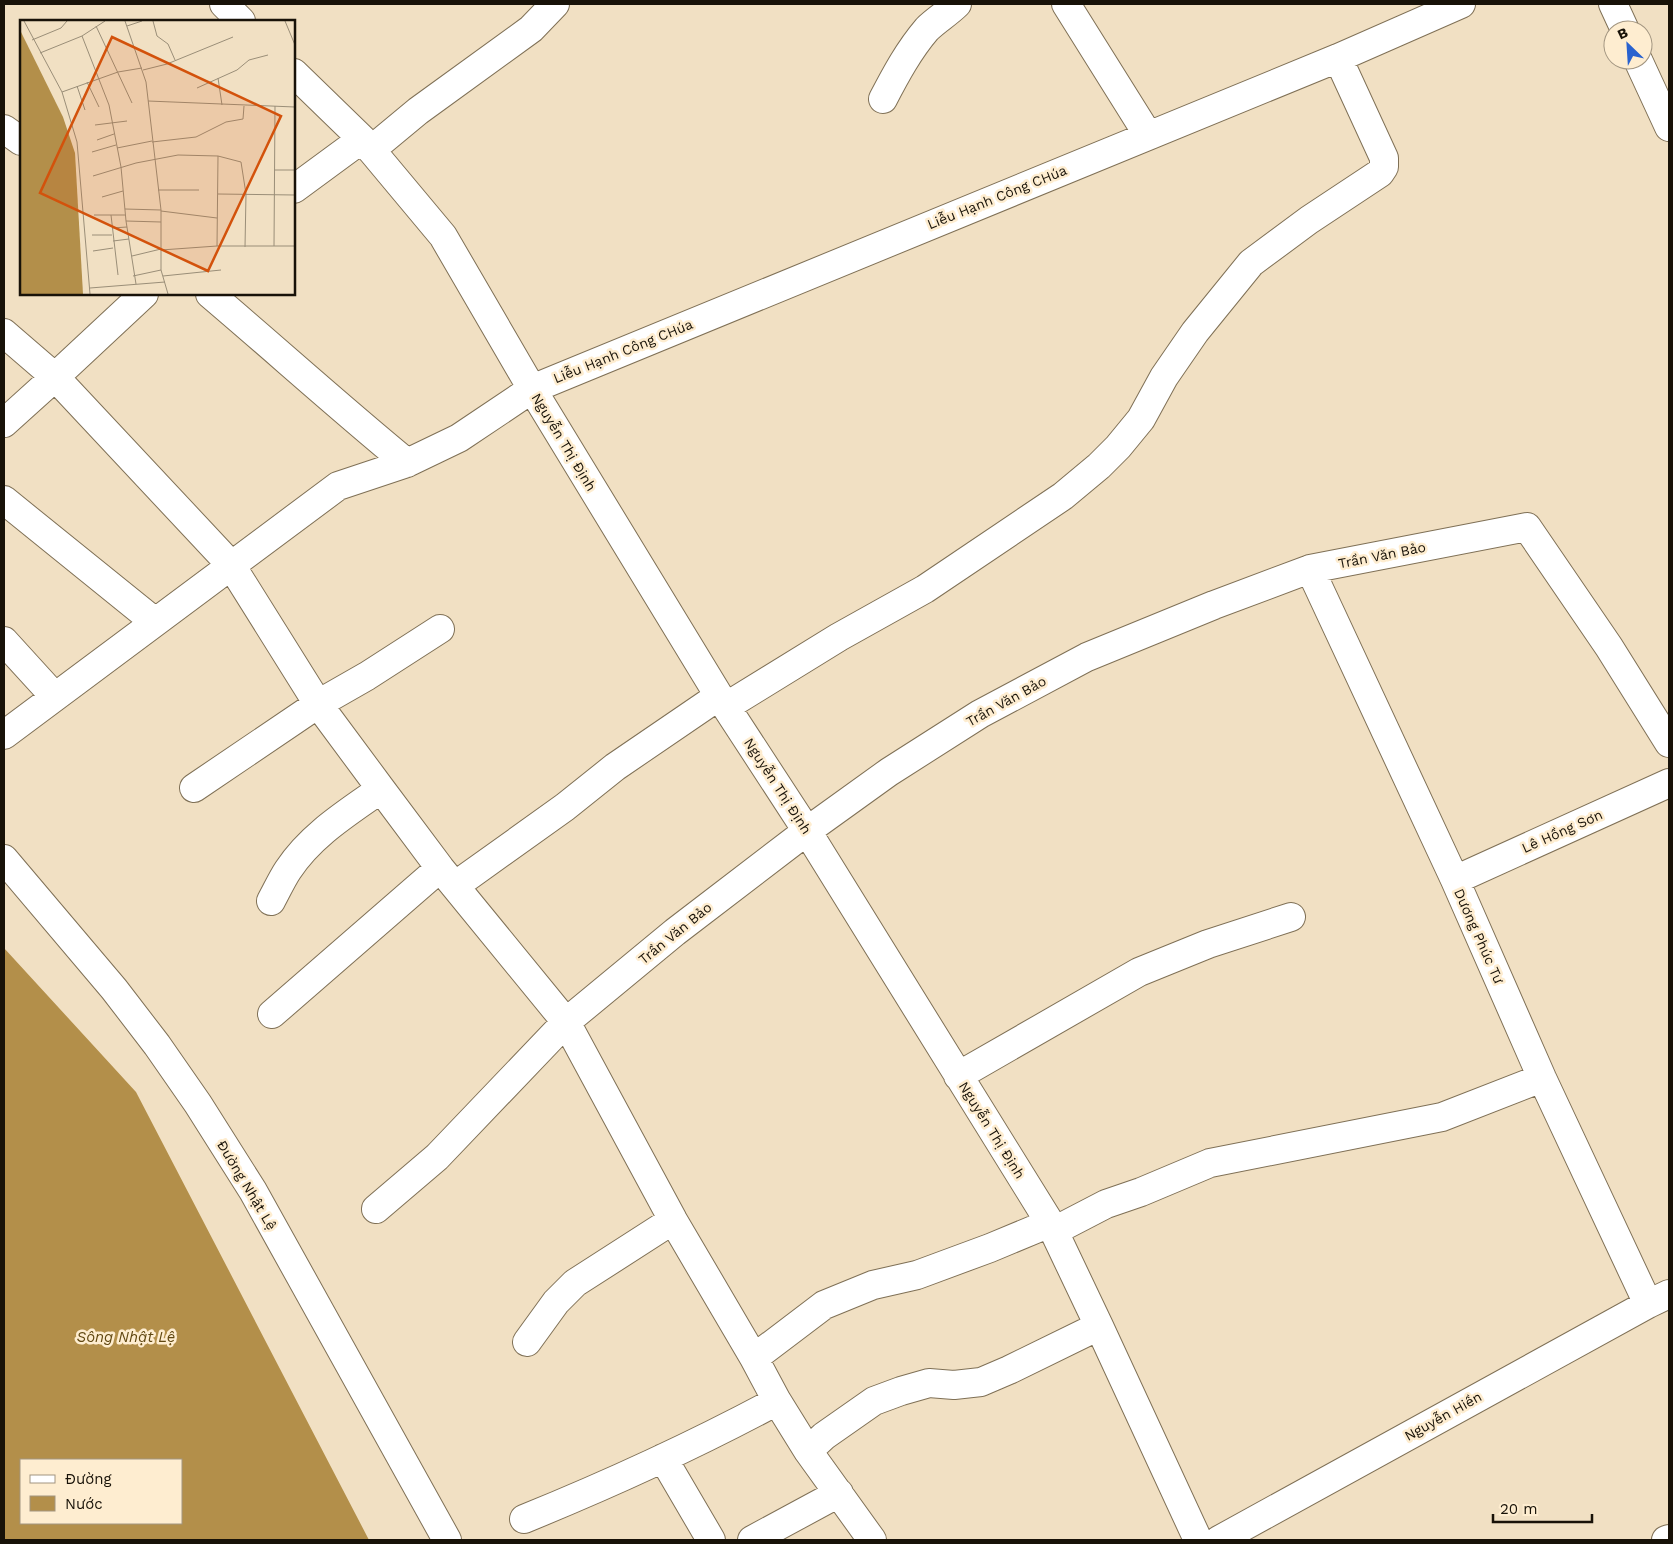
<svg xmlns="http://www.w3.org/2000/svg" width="1673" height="1544" font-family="'Work Sans',sans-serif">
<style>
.water{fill:#b38f4a;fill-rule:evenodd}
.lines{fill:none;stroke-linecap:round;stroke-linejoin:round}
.minor-casing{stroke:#7f7056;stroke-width:30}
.minor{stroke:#fff;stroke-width:28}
.labels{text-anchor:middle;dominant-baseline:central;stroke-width:5;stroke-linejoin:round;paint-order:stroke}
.street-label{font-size:14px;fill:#181208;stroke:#feedd0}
.water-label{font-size:15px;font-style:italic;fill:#604710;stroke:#feedd0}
.inset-road{fill:none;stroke:#9a8e78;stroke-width:1}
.view{fill:#d3520c;fill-opacity:0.15;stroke:#d3520c;stroke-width:2.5}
.inset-edge{fill:none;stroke:#181208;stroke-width:2.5}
</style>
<rect width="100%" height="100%" fill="#f1e0c3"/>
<!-- water -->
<path class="water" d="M4,948L136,1092L369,1540H4ZM21,1460H181V1523H21Z"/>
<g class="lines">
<!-- minor casing -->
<g class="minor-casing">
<path id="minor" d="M224,4L241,21
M1066,4L1148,135
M1613,4L1625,30
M1638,60L1669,127
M294,73L362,139L443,236L532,389L719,696L807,831L1050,1223L1099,1326L1198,1540
M883,99C896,74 909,50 927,29C936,20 948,13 957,4
M4,129L21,141
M371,150L418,111L531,29L555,4
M294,189L362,139
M210,294C276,350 340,408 407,463
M4,333L55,377L231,565L318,704L381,789L440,868L566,1022L673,1220L754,1358L777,1401L808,1451L872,1540
M4,423L55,377L144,294
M4,500L155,622
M1310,569L1455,880L1542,1078L1648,1304
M4,641L55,697
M727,706L839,637L925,589L1063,496L1099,466L1118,447L1141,419L1164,377L1195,332L1251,263L1309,220L1380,173L1384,167V158L1338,58
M4,735L338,486L407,463L459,438L532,389L1338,58L1461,4
M194,788L318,704L367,676L440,629
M4,859L114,989L157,1045L198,1104L253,1191L447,1540
M1455,880L1669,783
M456,885L565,807L615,767L719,696
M271,901C277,890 282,879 288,870C311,835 347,813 381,789
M272,1014L440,868
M958,1076L1139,972L1208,944L1291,917
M376,1209L437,1157L566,1022L675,932L807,831L889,772L980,714L1087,657L1214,605L1310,569L1527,527L1609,647L1669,743
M1054,1231L1106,1204L1141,1192L1210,1163L1442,1117L1542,1078
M527,1342L556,1302L575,1283L673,1220
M754,1358L824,1305L873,1285L917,1275L990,1248L1050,1223
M808,1451L824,1436L874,1401L901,1391L929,1383L954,1385L981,1382L1009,1370L1099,1326
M663,1458L711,1540
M524,1519C610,1484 695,1445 777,1401
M752,1540L839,1493
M1219,1540L1648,1304L1669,1294
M1666,1540L1669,1539"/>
</g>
<!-- minor -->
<use href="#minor" class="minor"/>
</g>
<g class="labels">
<!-- street labels -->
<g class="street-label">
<text transform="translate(997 197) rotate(-22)">Liễu Hạnh Công CHúa</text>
<text transform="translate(623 351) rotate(-22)">Liễu Hạnh Công CHúa</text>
<text transform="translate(564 442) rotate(59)">Nguyễn Thị Định</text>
<text transform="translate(1382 555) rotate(-11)">Trần Văn Bảo</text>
<text transform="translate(1006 701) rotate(-29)">Trần Văn Bảo</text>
<text transform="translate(778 786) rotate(57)">Nguyễn Thị Định</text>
<text transform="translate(1562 831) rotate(-24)">Lê Hồng Sơn</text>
<text transform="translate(675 933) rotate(-39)">Trần Văn Bảo</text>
<text transform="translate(1479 936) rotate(66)">Dương Phúc Tư</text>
<text transform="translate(992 1130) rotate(58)">Nguyễn Thị Định</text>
<text transform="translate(247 1185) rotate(59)">Đường Nhật Lệ</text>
<text transform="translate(1443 1416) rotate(-29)">Nguyễn Hiền</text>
</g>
<!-- water labels -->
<g class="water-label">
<text x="126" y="1337">Sông Nhật Lệ</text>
</g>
</g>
<!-- overview -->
<g transform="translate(20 20)">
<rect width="275" height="275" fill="#f1e0c3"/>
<path d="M0,10L43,97L55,133L63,274H0Z" fill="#b38f4a"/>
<path class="inset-road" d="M4,1L42,72L57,122L70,274M105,1L126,62L141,190V250L148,274M133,1L137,16L148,24L155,40M265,1L275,25M76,6L112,83M107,6L122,1M62,16L89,85L101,147L106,201L116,264M12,20L41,8L47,1M20,33L62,16L85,1M123,50L147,44L213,17M198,58L202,85M67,62L79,87M57,66L65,90M177,68L217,50L229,40L248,35M42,72L98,52L122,48M128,81L275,87M75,105L107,101M77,120L94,114M132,122L176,117L206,102L223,99L224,86M97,128L132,121M72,132L96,125M254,150H275M73,156L116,143L158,135L198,136L221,142L226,174L225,227M138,170H179M198,174L275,175M82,177L103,171M105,189L141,190M141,191L197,198M74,195H105M91,195L98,255M106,201L141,202M92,208L107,207M72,215H92M93,221L109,219M197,226L198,136M254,226L255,86M141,230L197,226H275M73,231L93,228M112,236L141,229M113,256L141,250M143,256L201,250M70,268L145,262"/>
<path class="view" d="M92,17L261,96L188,251L20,173Z"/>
<rect width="275" height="275" class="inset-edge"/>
</g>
<!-- border -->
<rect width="1673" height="1544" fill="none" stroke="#181208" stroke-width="10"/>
<!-- legend -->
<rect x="20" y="1459" width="162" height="65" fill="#feedd0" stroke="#a29580"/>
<rect x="30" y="1475" width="25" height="8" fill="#ffffff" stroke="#a29580"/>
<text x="65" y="1484" font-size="15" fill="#181208">Đường</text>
<rect x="30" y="1496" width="25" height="15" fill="#b38f4a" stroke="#a29580"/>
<text x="65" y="1509" font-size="15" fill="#181208">Nước</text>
<!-- north arrow -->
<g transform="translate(1628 45) rotate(335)"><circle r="24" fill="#feedd0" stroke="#a29580"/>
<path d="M0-4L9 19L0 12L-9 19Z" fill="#2962cf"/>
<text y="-8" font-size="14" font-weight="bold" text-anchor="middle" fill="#181208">B</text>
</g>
<!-- scale -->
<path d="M1493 1514v8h99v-8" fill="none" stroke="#181208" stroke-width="2.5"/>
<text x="1500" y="1514" font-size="15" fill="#181208" stroke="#feedd0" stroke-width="4" paint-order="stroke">20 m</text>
</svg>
